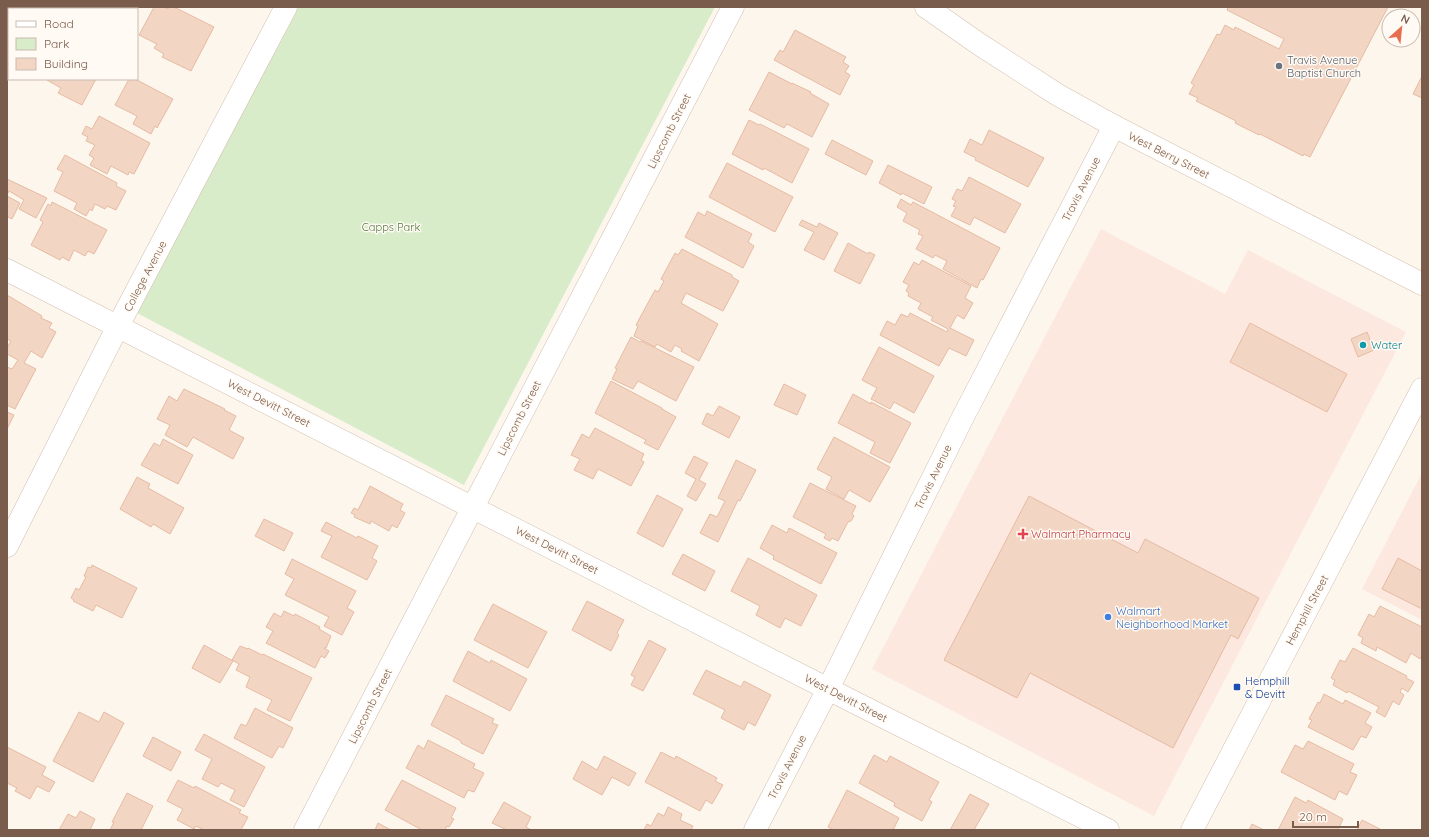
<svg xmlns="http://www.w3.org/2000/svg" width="1429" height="837" font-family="Quicksand,sans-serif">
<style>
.commercial{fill:#fde8e0}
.green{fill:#d8ecc9}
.building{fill:#f3d5c3;stroke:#e6bba3}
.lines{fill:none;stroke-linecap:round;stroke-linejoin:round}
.minor-casing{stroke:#d1beb0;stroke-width:23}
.secondary-casing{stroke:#d6c0b0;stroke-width:23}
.minor{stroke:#fff;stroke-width:22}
.secondary{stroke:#fff;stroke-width:22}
.worship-dot{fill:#6b7280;stroke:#fffaf3;stroke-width:1.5}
.culture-dot{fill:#0f9aa8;stroke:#fffaf3;stroke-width:1.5}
.health-dot{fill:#e0444e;stroke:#fffaf3;stroke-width:1.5}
.shop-dot{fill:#3f7fe0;stroke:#fffaf3;stroke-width:1.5}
.transit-dot{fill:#1a4fb4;stroke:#fffaf3;stroke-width:1.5}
.labels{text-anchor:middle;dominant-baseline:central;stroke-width:3;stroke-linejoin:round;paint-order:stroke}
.worship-label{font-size:11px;fill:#5b616d;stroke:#fffaf3;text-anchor:start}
.street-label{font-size:11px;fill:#7a5c4d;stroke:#fffaf3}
.park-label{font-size:11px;fill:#537a41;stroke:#fffaf3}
.culture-label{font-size:11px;fill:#0d838f;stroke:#fffaf3;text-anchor:start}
.health-label{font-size:11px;fill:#be3a42;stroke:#fffaf3;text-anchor:start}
.shop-label{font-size:11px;fill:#366cbe;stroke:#fffaf3;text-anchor:start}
.transit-label{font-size:11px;fill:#164399;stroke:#fffaf3;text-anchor:start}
</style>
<rect width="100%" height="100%" fill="#fdf6ec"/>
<!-- commercial -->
<path class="commercial" d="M1101,229L1225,294L1248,250L1406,332L1154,816L872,669Z
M1422,473V620L1362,589Z"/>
<!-- green -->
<path class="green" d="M298,7H715L464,485L137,313Z"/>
<!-- building -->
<path class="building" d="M33,7H59L62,9H31Z
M154,7H164L168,9L169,7H174L214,27L191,71L162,57L164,54L154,48L157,44L139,35Z
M1228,7H1388L1310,157L1304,154L1303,156L1260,134L1259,135L1235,123L1236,121L1196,101L1198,98L1189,94L1194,85L1191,83L1217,34L1220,35L1225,25L1234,30L1235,27L1279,49L1284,39L1227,10Z
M795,30L846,57L843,62L849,66L845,72L850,75L840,95L774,60L780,50L783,52Z
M769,72L792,84V83L811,92L810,93L829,104L812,137L787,124L784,128L749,110Z
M1422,76V98L1413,94Z
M48,79H96L82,105L58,93L61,88L47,80Z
M129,79H135L173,99L157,128L155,126L151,134L133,124L137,116L115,105Z
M99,116L150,143L134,174L129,172L128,175L111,166L107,174L90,165L94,158L89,155L95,145L86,141L88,137L82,134L86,126L92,129Z
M749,120L759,125L760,124L809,149L792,183L764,168L763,170L732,154Z
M989,130L1044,158L1028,187L975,160L976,158L964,152L970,139L982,145Z
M832,140L873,161L866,175L825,154Z
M65,155L117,183L116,186L126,191L116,210L107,206L105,209L95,204L92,211L90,209L86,216L74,209L77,203L54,191L63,172L57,169Z
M727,163L793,197L775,232L709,197Z
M888,165L932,187L924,204L902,193L901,195L879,183Z
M969,177L1021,204L1005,233L974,217L970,225L951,216L956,207L953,206L956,201L952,199L957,189L962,191Z
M7,179L47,198L36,218L19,209L24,200L9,191L7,195Z
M7,196L20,203L12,219L8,217L7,219Z
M901,199L911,205L913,202L1000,248L983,280L981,279L977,288L943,269L947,261L935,255L933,258L916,249L923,236L918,234L920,230L903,221L907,213L897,207Z
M52,202L107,230L94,254L88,251L85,256L74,250L69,261L62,257L60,260L31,245L43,222L40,220L48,204L51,206Z
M707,211L752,234L748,242L754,246L743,268L685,237L698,212L705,216Z
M802,220L817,227L819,223L838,233L824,260L804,250L814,232L799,225Z
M848,243L868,254L869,252L875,255L860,284L834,271Z
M682,249L732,275V277L739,281L723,311L686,293L681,303L718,324L699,361L681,351L682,349L675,345L671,352L657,344L655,347L634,336L638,326L636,325L655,290L658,292L664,281L661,279L675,253L678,255Z
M922,260L971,286L965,298L973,303L964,319L957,315L950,328L974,340L966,356L949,348L939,366L880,335L887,321L895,325L901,314L908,317L910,313L947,332L948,329L931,320L933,317L918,309L921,303L908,296L909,293L906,291L909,285L903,282L914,262L919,265Z
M7,295L42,316L41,318L52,323L49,328L56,332L42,358L31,351L24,363L36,369L15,409L7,405V367L12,369L18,360L7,354V348L11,341L7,339Z
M1250,323L1347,374L1327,412L1230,362Z
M1367,332L1374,350L1358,357L1351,339Z
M631,337L640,342L641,341L694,367L676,401L638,381L633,389L612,379L617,369L615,368Z
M879,347L934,376L914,413L894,402L890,409L871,399L877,388L862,380Z
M611,381L662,408V409L676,417L658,450L644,443L646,440L595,413Z
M784,384L806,395L797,415L774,405Z
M184,389L225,409L224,410L236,416L229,430L244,438L233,459L193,437L187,447L165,435L170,425L157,419L169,396L177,401Z
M853,394L871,404V402L911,423L890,463L870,453L875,442L838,423Z
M719,406L740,417L729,438L702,424L707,413L713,416Z
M7,412L14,415L7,429Z
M595,428L644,454L641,460L644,462L631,486L598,469L593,479L574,470L580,459L571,455L582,434L589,438Z
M834,437L890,467L870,502L849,490L844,499L826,489L832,477L817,469Z
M163,439L193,455L178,484L141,465L154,443L160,446Z
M694,456L708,463L699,480L706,484L696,501L687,496L696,479L685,473Z
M736,460L756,470L740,501L738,500L718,542L700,533L710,514L717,517L725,501L718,498Z
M137,477L150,484L148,488L184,508L170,534L153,524L151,527L120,509Z
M810,483L856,506L852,514L854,516L851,521L848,522L838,541L832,538L830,541L824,538L826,534L793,517Z
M370,486L403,504L400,510L405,513L397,528L392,525L389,531L371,521L370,524L354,517L355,515L351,513L354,508L358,510Z
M657,495L683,509L663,547L637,533Z
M1029,496L1138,553L1145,539L1259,598L1238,639L1231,635L1173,748L1030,673L1017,698L944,660Z
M264,519L293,533L284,551L255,536Z
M326,522L357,538L358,536L378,546L372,558L377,561L367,580L321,557L332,536L321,531Z
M772,525L787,533L789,528L837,553L821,584L773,559L774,556L760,548Z
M683,554L715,571L705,591L672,574Z
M748,558L817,595L801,626L785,618L780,628L756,615L760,606L731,591Z
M1398,558L1422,571V609L1382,589Z
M292,559L356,591L347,608L354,612L342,635L324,626L329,617L285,595L294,579L285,574Z
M92,565L137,588L122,618L96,605L93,611L73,601L74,600L71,598L76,588L79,590L86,577L84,576L88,567L91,568Z
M587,601L624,620L617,633L619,635L611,651L572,630Z
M493,604L547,632L528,668L474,640Z
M1380,606L1422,627V655L1420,659L1411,653L1406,663L1377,647L1376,651L1361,643L1363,638L1358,635L1369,614L1374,617Z
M284,611L294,616L295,614L320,627L319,629L331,636L326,648H324L329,651L325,658L321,656L315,668L266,643L273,631L266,627L274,613L281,617Z
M649,640L666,649L643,691L631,685L635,677L631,675Z
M204,645L233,661L220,683L192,668Z
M240,646L248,649V648L262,655L263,654L312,678L290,721L267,710L272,700L246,687L250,677L236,670L239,664L232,660Z
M1353,648L1407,676L1406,678L1414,682L1408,692L1402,688L1400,692L1404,695L1399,705L1393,701L1385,717L1376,712L1379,707L1348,691L1347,693L1333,685L1335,680L1331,678L1340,660L1345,662Z
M468,651L490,663L491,660L527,679L510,711L453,681Z
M706,670L741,687L744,681L771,695L755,726L748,722L744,730L721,718L725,710L693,694Z
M1324,694L1343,704L1345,700L1371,713L1365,723L1372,727L1366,738L1361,736L1353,750L1308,727L1312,720L1309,719L1318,702L1320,703Z
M446,695L494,719L492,723L498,725L483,754L461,743V741L431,725Z
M255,708L293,728L283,748L279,746L272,758L234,738L241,724L246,726Z
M79,712L99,722L104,712L124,723L93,782L53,761Z
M204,734L265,767L244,807L230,800L235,790L221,783L218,787L202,779L212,759L195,750Z
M153,737L181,752L171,771L143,756Z
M428,740L475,764L473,768L484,773L474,792L468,790L464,798L406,768L418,745L424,749Z
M1308,741L1354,764L1350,772L1357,775L1347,795L1339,791L1335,800L1281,772L1295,745L1303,749Z
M7,747L46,767L42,775L55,782L49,792L37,786L30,799L15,791L17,788L7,783Z
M661,752L675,759L676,756L717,778L715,781L723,785L712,804L706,800L700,811L645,782Z
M874,755L887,762L890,756L939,782L929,800L932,802L922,821L894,806L895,803L859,783Z
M604,756L636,773L629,786L612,777L602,795L573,779L582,761L597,770Z
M178,780L194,788L195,786L241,810L239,813L248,817L241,830H204L196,826L194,829L177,820L183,809L167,801Z
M402,780L456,808L451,818L454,819L449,827L447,826L445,830H422L385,810Z
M847,790L899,818L893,830H853L850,829L849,830H834L828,827Z
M127,793L153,806L141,830H110L114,822H112Z
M970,794L989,804L974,830H950Z
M1295,797L1306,803L1308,800L1343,819L1338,830H1278Z
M504,802L531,817L526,827L531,830H507L492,823Z
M668,807L682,814L680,820L693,826L691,830H644L647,824L651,826L658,813L664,816Z
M80,811L95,819L90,830H59L68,814L76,818Z
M1362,820L1380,829V830H1357Z
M378,823L391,830H375Z
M1252,824L1264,830H1249Z"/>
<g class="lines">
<!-- minor casing -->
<g class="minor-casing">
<path id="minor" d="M7,270L828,689L1108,830
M7,546L118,326L286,7
M305,830L733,7
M755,830L828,689L962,419L1114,126"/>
</g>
<!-- secondary casing -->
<g class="secondary-casing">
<path id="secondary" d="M926,7L979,44L1058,95L1114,126L1422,284
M1192,830L1422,389"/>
</g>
<!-- minor -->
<use href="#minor" class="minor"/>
<!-- secondary -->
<use href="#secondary" class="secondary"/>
</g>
<!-- markers -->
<circle class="worship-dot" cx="1279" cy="66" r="4"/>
<circle class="culture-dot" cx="1363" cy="345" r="4"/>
<path class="health-dot" d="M1021 528h4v4h4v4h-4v4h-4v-4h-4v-4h4z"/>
<circle class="shop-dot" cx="1108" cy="617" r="4"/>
<rect class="transit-dot" x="1233" y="683" width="8" height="8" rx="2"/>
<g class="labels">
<!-- worship labels -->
<g class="worship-label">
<text x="1287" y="60">Travis Avenue<tspan x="1287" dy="13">Baptist Church</tspan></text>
</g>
<!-- street labels -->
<g class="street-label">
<text transform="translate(669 131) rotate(-63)">Lipscomb Street</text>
<text transform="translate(1169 155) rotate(27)">West Berry Street</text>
<text transform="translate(1081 189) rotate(-63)">Travis Avenue</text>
<text transform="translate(145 276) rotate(-62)">College Avenue</text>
<text transform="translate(269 403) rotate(27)">West Devitt Street</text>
<text transform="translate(519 418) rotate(-63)">Lipscomb Street</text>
<text transform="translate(933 477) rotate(-64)">Travis Avenue</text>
<text transform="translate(557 550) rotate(27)">West Devitt Street</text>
<text transform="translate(1307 610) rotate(-62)">Hemphill Street</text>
<text transform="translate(846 698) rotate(27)">West Devitt Street</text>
<text transform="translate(370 706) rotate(-63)">Lipscomb Street</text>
<text transform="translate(787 767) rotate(-63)">Travis Avenue</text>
</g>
<!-- park labels -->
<g class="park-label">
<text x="391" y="227">Capps Park</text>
</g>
<!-- culture labels -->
<g class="culture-label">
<text x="1371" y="345">Water</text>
</g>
<!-- health labels -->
<g class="health-label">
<text x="1031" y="534">Walmart Pharmacy</text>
</g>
<!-- shop labels -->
<g class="shop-label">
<text x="1116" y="611">Walmart<tspan x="1116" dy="13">Neighborhood Market</tspan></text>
</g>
<!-- transit labels -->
<g class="transit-label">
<text x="1245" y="681">Hemphill<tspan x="1245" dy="13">&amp; Devitt</tspan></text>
</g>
</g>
<!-- border -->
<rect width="1429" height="837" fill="none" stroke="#7a5c4d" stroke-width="16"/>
<!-- legend -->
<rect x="8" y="8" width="130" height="72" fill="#fffaf3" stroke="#cabbb1"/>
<rect x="16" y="21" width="20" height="6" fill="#ffffff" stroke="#cabbb1"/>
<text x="44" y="28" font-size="12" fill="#7a5c4d">Road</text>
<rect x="16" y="38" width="20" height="12" fill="#d8ecc9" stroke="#cabbb1"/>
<text x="44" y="48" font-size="12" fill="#7a5c4d">Park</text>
<rect x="16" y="58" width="20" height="12" fill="#f3d5c3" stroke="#cabbb1"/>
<text x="44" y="68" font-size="12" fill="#7a5c4d">Building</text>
<!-- north arrow -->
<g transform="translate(1401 28) rotate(27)"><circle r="19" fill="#fffaf3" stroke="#cabbb1"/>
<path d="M0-3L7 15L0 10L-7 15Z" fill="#e76f51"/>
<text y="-6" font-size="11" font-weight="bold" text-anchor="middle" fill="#7a5c4d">N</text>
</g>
<!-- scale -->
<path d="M1293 821v6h65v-6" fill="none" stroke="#7a5c4d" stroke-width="2"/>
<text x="1299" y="821" font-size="12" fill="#7a5c4d" stroke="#fffaf3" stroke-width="3" paint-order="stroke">20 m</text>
</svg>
